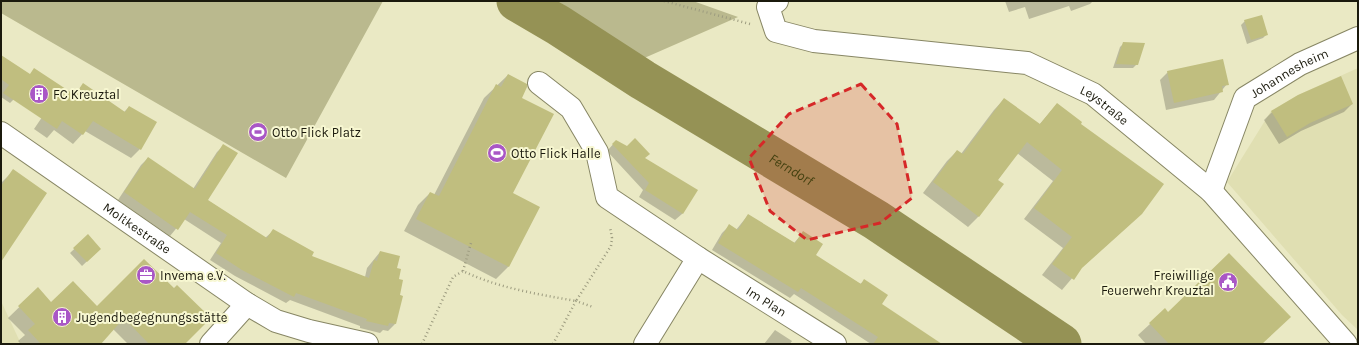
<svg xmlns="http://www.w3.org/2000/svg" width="1359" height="345" font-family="Karla,sans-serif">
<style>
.built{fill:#e0dfb2}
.green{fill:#bab98e}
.shadow{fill:#0003}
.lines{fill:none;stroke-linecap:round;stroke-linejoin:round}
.river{stroke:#959255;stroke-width:41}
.building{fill:#c0be7f}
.minor-casing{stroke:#878664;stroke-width:24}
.path{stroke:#9c9b7f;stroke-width:2.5;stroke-dasharray:1 3;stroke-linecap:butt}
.minor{stroke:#fff;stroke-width:22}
.marked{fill:#d62828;fill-opacity:0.2;stroke:#d62828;stroke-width:3;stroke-dasharray:8 5;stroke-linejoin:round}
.labels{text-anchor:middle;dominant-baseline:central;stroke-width:4;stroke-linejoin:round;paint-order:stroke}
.street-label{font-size:13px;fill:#1b1a0d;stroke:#f7f7d1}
.poi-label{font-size:13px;fill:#1b1a0d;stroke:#f7f7d1;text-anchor:start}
.water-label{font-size:14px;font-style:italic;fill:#444110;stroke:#f7f7d1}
</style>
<rect width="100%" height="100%" fill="#eae9c4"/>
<!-- built -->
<path class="built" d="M1358,68V330L1342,315L1227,182L1271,111L1298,95Z
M1,301L21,344H1Z"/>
<!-- green -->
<path class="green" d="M1,1H383L286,178L1,13Z
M558,1H693L738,17L642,59Z"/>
<!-- shadow -->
<path class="shadow" d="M1005,1H1093L1090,4L1071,11L1069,6L1029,19L1025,7L1009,12Z
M1245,21L1267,34L1263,38L1247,44L1241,25Z
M1124,43L1137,64L1133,68H1113L1120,47Z
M1,56L21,92L10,103L1,97Z
M1168,72L1227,84L1214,100L1166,110L1160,80Z
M508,75L521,98L511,193L538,207L508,267L496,279L404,231L418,205L430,193L434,195L484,98Z
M83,85L124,112L129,107L140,149L131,158L85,131L73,144L54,130L47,138L34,129L55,98L73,95Z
M1004,99L1039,125L1057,104L1080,124L1130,224L1079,270L1062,290L1042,275L1063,248L1024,219L1053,181L1017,153L997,181L1002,185L978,217L968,227L923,193L947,161L957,151L961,154L994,110Z
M1352,104L1344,112L1301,131L1279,144L1264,120L1272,112Z
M616,141L696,190L682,214L675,220L639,197L643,190L607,151Z
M224,145L207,200L265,238L273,231L311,257L365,277L367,268L380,252L396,269L399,295L402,296L395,324L388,331L383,330L380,333L360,328V326L290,300L286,303L235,276L210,260L221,243L184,219L170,236L118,200L141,165L148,158L193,189L217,152Z
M13,171L1,257V183Z
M748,215L794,243L803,233L814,255L860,284L864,281L881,305L940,344H871L794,294L790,298L712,250L722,233L729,226L736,230Z
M88,236L100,249L82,266L70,253Z
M144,260L184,344H128L113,329L99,344H21L18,341L25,335L8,318L38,289L51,303L97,308Z
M1168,313L1262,344H1146L1138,335L1150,324Z
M775,330L792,341L790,344H764Z"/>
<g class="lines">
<!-- river -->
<path class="river" id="s1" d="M517,1L558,25L643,80L876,220L1061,344"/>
</g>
<!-- building -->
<path class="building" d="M1262,15L1268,35L1251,40L1244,20Z
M1123,42L1145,43L1138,65L1116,64Z
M1,55L30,74L34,68L75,95L83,83L125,112L129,106L157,122L141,150L93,121L83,135L62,121L57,129L3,93L9,85L1,79Z
M1223,59L1229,85L1222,86L1223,92L1174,103L1167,71Z
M508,74L527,84V87L522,98L554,114L513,193L540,207L509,267L416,219L430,192L439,196L496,84L501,87Z
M1341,76L1353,104L1310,123L1287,137L1271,111L1298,95Z
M1004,98L1040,124L1057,103L1082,122L1081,124L1164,184L1142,214L1082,268L1074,280L1052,264L1072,237L1034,208L1062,170L1027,142L998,180L1004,184L979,217L933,182L957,150L963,154Z
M635,138L650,154L645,158L698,190L683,214L645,190L649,183L612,144L616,140L627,146Z
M223,144L238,153L208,200L267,238L273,229L314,252L312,256L369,278L374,260L377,261L380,251L400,256L397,268L401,269L399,279L403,280L400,295L403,296L396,324L389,323L388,326L366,321L367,319L296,293L294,297L242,270L216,253L227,235L190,212L178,230L124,192L148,157L195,189Z
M13,169L47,193L1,262V186Z
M748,214L795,243L803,231L823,244L816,255L861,284L864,279L888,295L882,304L942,344H873L878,337L801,288L798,292L718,243L729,224L738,230Z
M88,234L101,249L87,262L73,248Z
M1229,253L1291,317L1262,344H1169L1149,323L1165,308L1168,312Z
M144,259L174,288L177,285L211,318L185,344H149L124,318L101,344H41L28,330L35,324L18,306L38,287L51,302L73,281L97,306Z"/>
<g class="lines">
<!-- minor casing -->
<g class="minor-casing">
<g id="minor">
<path id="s2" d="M777,1L768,7L776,31L814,41L1027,63L1093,94L1211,191L1346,344"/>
<path d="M539,83L571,108L597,152L607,197L698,258"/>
<path id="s3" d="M1,133L247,304L276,321L309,331L367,344"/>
<path id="s4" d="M1211,191L1245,98L1300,64L1358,38"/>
<path d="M211,344L247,304"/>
<path id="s5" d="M645,344L698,258L835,344"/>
</g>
</g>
<!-- path -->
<path class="path" d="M664,1L750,24
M463,271L471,243
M422,344L453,277L463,271C498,288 537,294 576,301L611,246L612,238L610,227
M553,344L576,301L593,307"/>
<!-- minor -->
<use href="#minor" class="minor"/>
</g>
<!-- marked area -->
<path class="marked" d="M861,84L897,124L912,198L880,223L807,240L770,211L749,158L789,114Z"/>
<!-- icons -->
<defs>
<g id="building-disc" transform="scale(1)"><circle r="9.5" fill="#a957c6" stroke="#f7f7d1"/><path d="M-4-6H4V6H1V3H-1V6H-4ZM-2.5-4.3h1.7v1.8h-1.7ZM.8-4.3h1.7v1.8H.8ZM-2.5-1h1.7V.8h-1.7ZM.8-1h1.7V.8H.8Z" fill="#fff"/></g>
<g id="stadium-disc" transform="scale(1)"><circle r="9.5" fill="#a957c6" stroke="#f7f7d1"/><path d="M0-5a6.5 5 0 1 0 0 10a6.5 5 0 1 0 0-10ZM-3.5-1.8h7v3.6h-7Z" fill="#fff"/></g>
<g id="office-disc" transform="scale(1)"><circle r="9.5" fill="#a957c6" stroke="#f7f7d1"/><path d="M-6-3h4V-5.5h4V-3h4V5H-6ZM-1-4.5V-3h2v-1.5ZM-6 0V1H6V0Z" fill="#fff"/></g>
<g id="civic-disc" transform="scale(1)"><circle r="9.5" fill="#a957c6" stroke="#f7f7d1"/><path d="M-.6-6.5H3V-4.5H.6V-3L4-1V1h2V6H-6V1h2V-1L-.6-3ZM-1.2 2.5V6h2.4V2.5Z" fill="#fff"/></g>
</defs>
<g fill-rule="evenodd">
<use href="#building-disc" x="39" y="94"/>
<use href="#stadium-disc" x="258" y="132"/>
<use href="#stadium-disc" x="497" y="153"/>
<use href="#office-disc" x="146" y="275"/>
<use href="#civic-disc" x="1228" y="282"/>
<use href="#building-disc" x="62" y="317"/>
</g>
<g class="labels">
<!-- street labels -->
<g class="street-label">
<text stroke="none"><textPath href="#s4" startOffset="150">Johannesheim</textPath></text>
<text stroke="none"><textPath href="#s2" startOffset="378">Leystraße</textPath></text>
<text stroke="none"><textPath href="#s3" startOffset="166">Moltkestraße</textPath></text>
<text stroke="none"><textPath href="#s5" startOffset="182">Im Plan</textPath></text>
</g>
<!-- poi labels -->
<g class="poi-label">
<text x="53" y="94">FC Kreuztal</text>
<text x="272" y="132">Otto Flick Platz</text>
<text x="511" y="153">Otto Flick Halle</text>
<text x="160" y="275">Invema e.V.</text>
<text x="1214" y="275" text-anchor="end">Freiwillige<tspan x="1214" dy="15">Feuerwehr Kreuztal</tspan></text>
<text x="76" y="317">Jugendbegegnungsstätte</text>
</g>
<!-- water labels -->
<g class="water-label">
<text stroke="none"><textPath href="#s1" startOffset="322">Ferndorf</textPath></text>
</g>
</g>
<!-- border -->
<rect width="1359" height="345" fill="none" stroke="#1b1a0d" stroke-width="4"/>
</svg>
